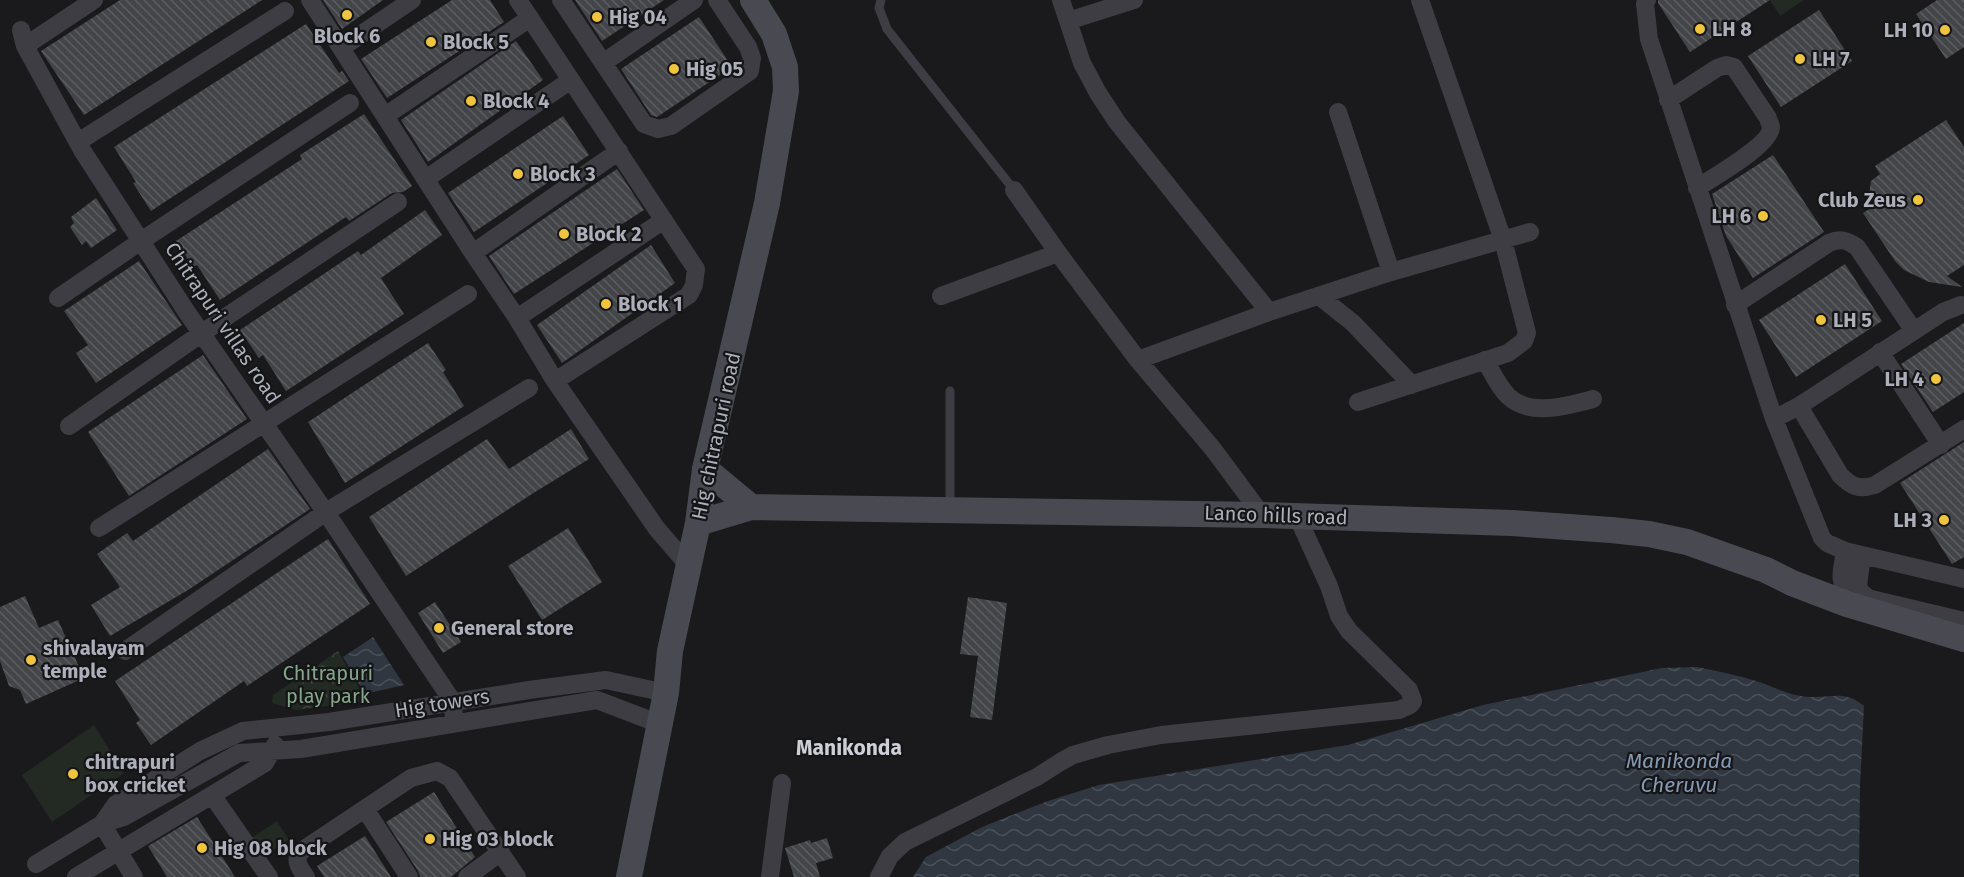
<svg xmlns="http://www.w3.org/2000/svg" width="1964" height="877" font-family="'Fira Sans',sans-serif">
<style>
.forest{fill:url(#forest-crowns)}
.pitch{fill:#222a23}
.water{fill:url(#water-waves)}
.building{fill:url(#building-back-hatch)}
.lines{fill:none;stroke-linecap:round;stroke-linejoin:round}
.lane{stroke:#3d3d43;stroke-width:9}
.street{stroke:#3d3d43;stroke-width:18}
.secondary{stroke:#494a51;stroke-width:26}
.poi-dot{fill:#efc43f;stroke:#151517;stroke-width:2}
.labels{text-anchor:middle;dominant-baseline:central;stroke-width:4.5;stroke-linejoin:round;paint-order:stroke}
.poi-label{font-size:20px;font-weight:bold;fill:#adb0bb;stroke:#151517;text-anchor:start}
.street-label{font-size:20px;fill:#adb0bb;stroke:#151517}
.park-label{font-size:20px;fill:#84a689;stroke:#151517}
.neighbourhood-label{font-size:21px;font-weight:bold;fill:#cdcfd7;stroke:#151517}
.water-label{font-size:21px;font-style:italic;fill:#859ab5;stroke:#151517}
</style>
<defs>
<pattern id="forest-crowns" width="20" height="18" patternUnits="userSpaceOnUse" patternTransform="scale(1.5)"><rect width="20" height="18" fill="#222a23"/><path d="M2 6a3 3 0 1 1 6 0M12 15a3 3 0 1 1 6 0" fill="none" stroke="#3f4641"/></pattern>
<pattern id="water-waves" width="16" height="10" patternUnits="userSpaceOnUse" patternTransform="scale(1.5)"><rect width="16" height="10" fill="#303740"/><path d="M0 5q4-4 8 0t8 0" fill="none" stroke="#4b515a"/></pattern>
<pattern id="building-back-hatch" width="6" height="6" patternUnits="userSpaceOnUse" patternTransform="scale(1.5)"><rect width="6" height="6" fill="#444549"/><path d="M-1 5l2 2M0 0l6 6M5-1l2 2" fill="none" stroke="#5c5d61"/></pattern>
</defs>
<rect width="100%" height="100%" fill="#1a1a1c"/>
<!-- forest -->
<path class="forest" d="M338,651L364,697L365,701L296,710L272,703L273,695Z"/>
<!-- pitch -->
<path class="pitch" d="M1770,0H1804L1780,16Z
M94,725L124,773L52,822L22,775Z
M277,821L289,840L263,856L250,839Z"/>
<!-- water -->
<path class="water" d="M373,637L404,685L365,694L343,657Z
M1697,667C1716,671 1737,675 1756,681C1775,687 1791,697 1811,697C1834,698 1844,690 1864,706L1860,786L1859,877H913L926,857L982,827L1048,801L1099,785L1348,745L1483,705L1662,668Z"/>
<!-- building -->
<path class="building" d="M120,0H262L84,115L41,51Z
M323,0H383L342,29Z
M452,0H490L504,22L387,98L361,59Z
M575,0H664L602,41Z
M1658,0H1770L1690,52L1658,3Z
M1937,0H1964V47L1946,59L1916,14Z
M1819,10L1852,61L1781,107L1748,56Z
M699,17L732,67L657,117L651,115L621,69Z
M306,24L339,73L342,71L349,81L151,211L133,183L136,182L114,147Z
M516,41L543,80L428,162L401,120Z
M364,114L412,186L403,192L392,193L349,221L346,217L220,300L197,265L193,267L176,241L302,159L300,155Z
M563,116L589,155L474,232L448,193Z
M1946,120L1964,147V265L1947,276L1962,287L1929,282L1904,270L1895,261L1863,213L1876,205L1869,195L1871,181L1880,174L1875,166Z
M1773,155L1824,232L1753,278L1726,236L1712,194Z
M617,169L644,210L514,294L489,256Z
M96,198L117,230L91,248L86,241L82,245L70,227L74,223L71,217Z
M425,210L442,235L381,278L404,314L286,391L263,355L259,358L240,330L358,251L361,255Z
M651,245L675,283L562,363L537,325Z
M139,261L182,325L96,383L76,353L88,345L64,311Z
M1845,264L1882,321L1796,377L1759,320Z
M1964,323V392L1933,412L1901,364Z
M428,343L446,370L443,372L464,406L345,483L308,422Z
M203,355L247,419L129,496L88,432Z
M571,429L589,459L535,492L406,576L369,517L487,439L509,469Z
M1964,442V557L1952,564L1900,483Z
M268,449L310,509L188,590L110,636L91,605L120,587L97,554L127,533L133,541Z
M568,528L602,582L542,620L508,566Z
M328,539L370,604L247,686L244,681L151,745L136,723L140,720L115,681Z
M25,596L39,628L58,620L84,678L26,704L20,690L9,686L0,661V607Z
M968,597L1007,603L992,720L970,717L978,656L960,654Z
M435,602L461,642L443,653L418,613Z
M434,792L475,857L451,877H420L418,871L386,822Z
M197,817L235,877H167L148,846Z
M365,836L391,877H324L317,866Z
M827,838L833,858L816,863L820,877H794L785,848L810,840L811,843Z"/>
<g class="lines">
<!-- lane -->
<path class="lane" d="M881,0L879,8L887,29L1014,190
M950,509V391"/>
<!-- street -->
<path class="street" d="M310,0L473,253L517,318L555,381L657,529L689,566
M518,0L696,269L694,285L689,295L555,381
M561,0L644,124L658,129L671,126L750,71L752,58L748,47L717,0
M1061,0L1082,63L1098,93L1117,122L1269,312
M1647,0L1645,4L1649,39L1774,419L1822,538L1827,543L1845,551L1964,579
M1068,21L1134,0
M21,30L25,46L82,150L186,311L333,523L453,702L454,723
M25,46L94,0
M341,48L412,0
M603,63L694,0
M1668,100L1717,68L1726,65L1734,67L1768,118C1768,119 1771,126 1771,127C1771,145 1712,178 1697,188
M1338,112L1391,272
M385,116L530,18
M78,142L285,11
M427,178L571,80
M1014,190L1058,253L1138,360L1213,449L1262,515
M473,253L619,151
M941,296L1058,253
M1319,296L1353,323L1412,385
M58,298L141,241L350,103
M1735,305L1829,243C1841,238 1846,240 1857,247L1914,331L1799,406L1774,419
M517,318L664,220
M1914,331L1943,312L1961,305
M1880,352L1941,445
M1138,360L1269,312L1391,272L1530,232
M1485,360C1492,372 1498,386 1508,396C1529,417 1567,406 1593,399
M1358,402L1508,353L1524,341L1527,333L1503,240L1420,0
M1799,406L1840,475C1852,487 1859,490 1875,485L1964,429
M69,426L202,333L398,202
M99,528L468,294
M1845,551C1843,568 1836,582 1850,594
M1862,555L1858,586L1861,592L1868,598
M1863,597L1964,621
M125,651L326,512L529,388
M212,795L269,877
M365,809L409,877
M102,824L124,817L239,753L301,749L597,700L660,724
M102,824L134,877
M36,864L102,824L116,804L200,751L243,731L329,722L529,690L606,680L666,693
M76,877L265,763L275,745
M306,877C300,868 294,862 300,852L411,778L437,771L450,778L517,877
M467,877L501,852
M770,877L782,783
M879,877L890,856L905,842L1037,777L1062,761L1073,755L1108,745L1161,735L1399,710L1410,705L1413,701L1409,690L1349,631L1339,616L1329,586L1297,516"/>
<!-- secondary -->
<path class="secondary" d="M705,469L751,507
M698,523L751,507L1262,515L1512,523L1611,530L1649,534L1687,542L1766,570L1792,583L1847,604L1964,639
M629,877L666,693L670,651L698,523L705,469L767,203L786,91L785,67L774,34L753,0"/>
</g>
<!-- markers -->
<g class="poi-dot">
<circle cx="347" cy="15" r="6"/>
<circle cx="597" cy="17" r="6"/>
<circle cx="1700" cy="29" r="6"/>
<circle cx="1945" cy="30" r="6"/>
<circle cx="431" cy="42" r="6"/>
<circle cx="1800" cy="59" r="6"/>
<circle cx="674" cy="69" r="6"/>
<circle cx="471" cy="101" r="6"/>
<circle cx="518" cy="174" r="6"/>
<circle cx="1918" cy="200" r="6"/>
<circle cx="1763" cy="216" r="6"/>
<circle cx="564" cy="234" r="6"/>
<circle cx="606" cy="304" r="6"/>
<circle cx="1821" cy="320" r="6"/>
<circle cx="1936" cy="379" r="6"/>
<circle cx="1944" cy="520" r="6"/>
<circle cx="439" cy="628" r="6"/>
<circle cx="31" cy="660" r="6"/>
<circle cx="73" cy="774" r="6"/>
<circle cx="430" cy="839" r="6"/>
<circle cx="202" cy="848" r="6"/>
</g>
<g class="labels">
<!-- poi labels -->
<g class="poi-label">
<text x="609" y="17">Hig 04</text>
<text x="1712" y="29">LH 8</text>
<text x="1933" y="30" text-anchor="end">LH 10</text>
<text x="347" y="36" text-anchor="middle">Block 6</text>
<text x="443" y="42">Block 5</text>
<text x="1812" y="59">LH 7</text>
<text x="686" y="69">Hig 05</text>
<text x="483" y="101">Block 4</text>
<text x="530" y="174">Block 3</text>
<text x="1906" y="200" text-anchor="end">Club Zeus</text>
<text x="1751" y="216" text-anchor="end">LH 6</text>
<text x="576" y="234">Block 2</text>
<text x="618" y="304">Block 1</text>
<text x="1833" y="320">LH 5</text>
<text x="1924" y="379" text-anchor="end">LH 4</text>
<text x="1932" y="520" text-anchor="end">LH 3</text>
<text x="451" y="628">General store</text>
<text x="43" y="648">shivalayam<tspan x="43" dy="23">temple</tspan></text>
<text x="85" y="762">chitrapuri<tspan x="85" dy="23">box cricket</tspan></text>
<text x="442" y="839">Hig 03 block</text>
<text x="214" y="848">Hig 08 block</text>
</g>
<!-- street labels -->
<g class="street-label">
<text transform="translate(223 323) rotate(56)">Chitrapuri villas road</text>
<text transform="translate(716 436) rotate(-78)">Hig chitrapuri road</text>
<text transform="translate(1276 515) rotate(2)">Lanco hills road</text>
<text transform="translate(442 703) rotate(-9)">Hig towers</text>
</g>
<!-- park labels -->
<g class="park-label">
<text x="328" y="673">Chitrapuri<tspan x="328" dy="23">play park</tspan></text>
</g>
<!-- neighbourhood labels -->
<g class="neighbourhood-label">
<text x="849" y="748">Manikonda</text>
</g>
<!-- water labels -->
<g class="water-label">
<text x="1679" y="761">Manikonda<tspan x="1679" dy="24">Cheruvu</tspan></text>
</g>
</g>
</svg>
